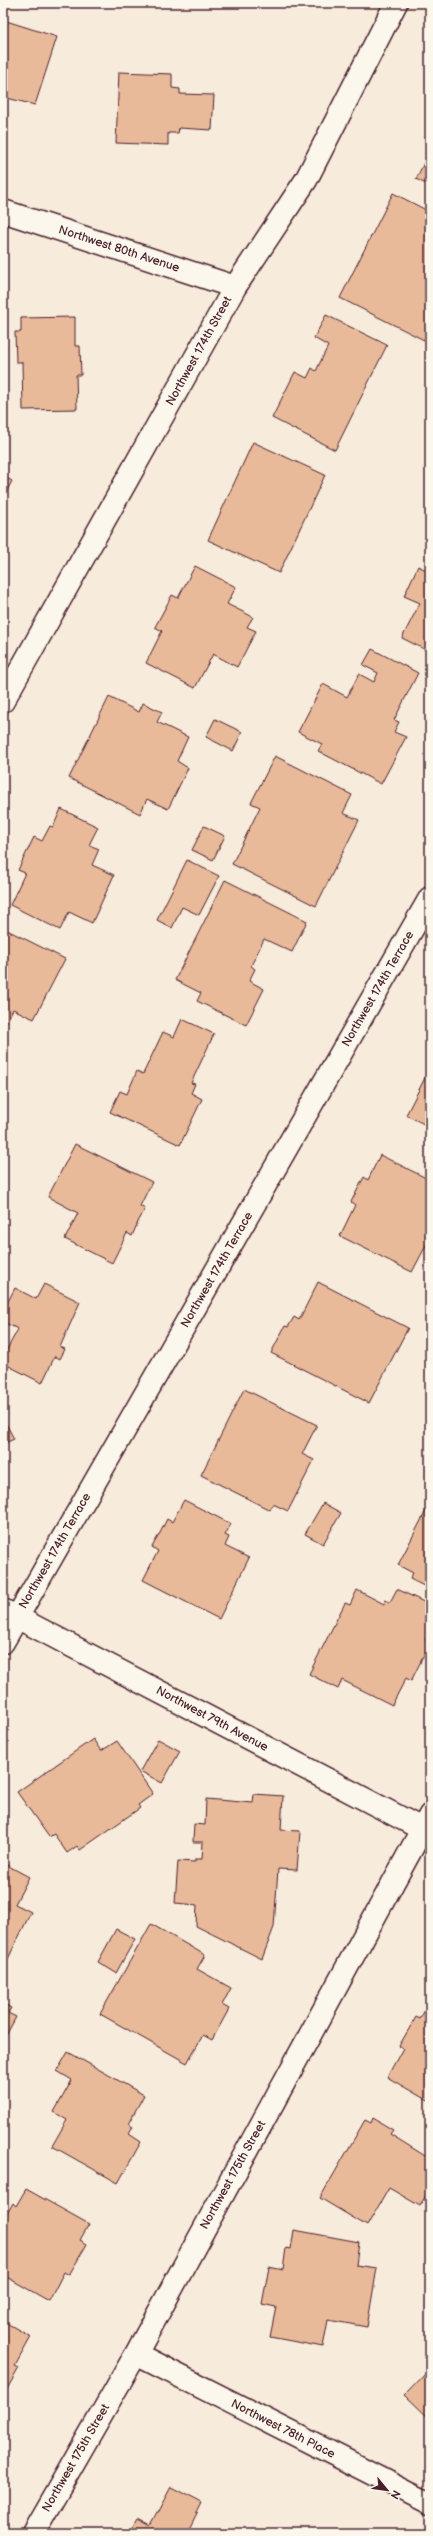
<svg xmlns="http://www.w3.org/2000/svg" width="433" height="2536" font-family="'Balsamiq Sans',sans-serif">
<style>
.building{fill:#e9ba9a;stroke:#4a1f2b}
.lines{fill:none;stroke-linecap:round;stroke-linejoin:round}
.street-casing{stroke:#4a1f2b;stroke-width:25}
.street{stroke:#fbf7ec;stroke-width:22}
.labels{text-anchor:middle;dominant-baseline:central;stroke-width:3.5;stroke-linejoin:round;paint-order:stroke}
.street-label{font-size:12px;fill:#4a1f2b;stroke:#fbf7ec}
</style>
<rect width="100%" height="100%" fill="#f7ebdc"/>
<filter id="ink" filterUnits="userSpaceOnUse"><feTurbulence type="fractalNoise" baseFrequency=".025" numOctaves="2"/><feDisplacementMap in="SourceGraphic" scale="8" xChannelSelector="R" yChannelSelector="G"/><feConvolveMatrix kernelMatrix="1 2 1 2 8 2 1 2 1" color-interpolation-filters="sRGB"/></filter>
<g filter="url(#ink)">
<!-- building -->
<path class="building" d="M3,20L57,37L35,105L3,97Z
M119,72L172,74V88L180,89V94L214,95L212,130L179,128L178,133H168V145L116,143Z
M430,151V186L416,179Z
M393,193L430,212V328L424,340L340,298Z
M326,315L387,345L335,450L272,418L295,372L307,378L312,368L316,371L328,346L314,338Z
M75,317V346H80L81,375H76L77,409L23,410L22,362H16L15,332H21V318Z
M253,442L325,475L279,573L208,540Z
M3,476L12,481L3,498Z
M195,566L236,587L227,604L253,617L247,627L256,631L237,667L213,654L195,688L146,663L162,631L155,627L172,595L178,598Z
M418,566L430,572V652L402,638L420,603L404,596Z
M372,649L418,673L394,720L399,722L394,732L406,737L381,784L318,751L322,744L298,732L323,684L347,697L359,674L374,682L378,673L363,665Z
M109,697L139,712L143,703L162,712L157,722L188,737L177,761L188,768L168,809L147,799L140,814L69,778Z
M215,719L242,732L233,751L206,737Z
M275,756L352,795L343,813L359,820L316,906L232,864L260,807L251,803Z
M61,809L98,827L89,845L99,849L92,865L114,875L92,923L69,912L60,930L10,905L25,873L18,870L34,837L42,841L50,826L53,827Z
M204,826L225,836L213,860L192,850Z
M187,860L219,876L199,915L182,907L172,928L157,920Z
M225,880L307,921L292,952L264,939L251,966L255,969L249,981L264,989L246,1025L197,1001L201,993L175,980Z
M3,928L65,959L34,1019L13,1009L3,1029Z
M182,1019L214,1034L191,1083L195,1084L191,1093L202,1099L180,1145L110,1112L120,1091L127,1094L137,1071L143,1074L163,1032L174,1037Z
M430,1068V1127L406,1115Z
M75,1144L152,1182L140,1206L145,1209L138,1222L132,1236L127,1233L112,1263L65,1239L78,1213L48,1197Z
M380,1155L430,1180V1238L412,1272L340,1236L355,1205L351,1202L364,1177L368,1180Z
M318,1282L408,1328L369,1403L271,1353L285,1326L288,1327L294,1317L299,1320Z
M44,1284L80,1302L60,1347L65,1349L60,1359L55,1356L42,1383L3,1363V1357L18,1329L3,1322V1311L15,1288L36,1299Z
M244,1389L317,1425L302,1454L314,1460L288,1511L273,1504L270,1510L201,1475Z
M3,1418L14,1439L3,1444Z
M184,1500L231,1524L225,1535L229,1537L225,1546L249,1558L219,1619L143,1580L158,1551L152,1547L160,1533L167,1519L172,1522Z
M323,1503L341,1513L323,1544L305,1534Z
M430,1503V1589L410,1579L413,1573L398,1565Z
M397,1589L430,1605V1631L425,1640L430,1643L411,1681L406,1678L392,1705L342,1680L338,1689L309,1674L345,1603L350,1605L357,1590L384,1604L385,1600L390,1602Z
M93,1739L101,1751L117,1741L153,1794L138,1805L140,1808L80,1850L77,1846L67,1853L54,1834L49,1837L17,1792Z
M158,1739L180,1751L162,1783L140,1771Z
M254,1794L283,1796L281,1830L300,1831L297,1870L278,1869L274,1927L262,1959L196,1926L197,1905L175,1903L178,1861L195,1862V1859H202L203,1842H193L194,1824L205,1825L206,1799L253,1803Z
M3,1863L29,1877L15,1904L31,1912L3,1969Z
M151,1924L205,1955L197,1969L231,1988L222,2005L229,2009L212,2040L203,2035L187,2063L100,2014Z
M116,1929L135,1939L116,1973L98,1962Z
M430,2001V2102L387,2077L403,2048L399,2046L416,2017L420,2019Z
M3,2003L11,2008L8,2013L16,2017L3,2041Z
M68,2052L144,2095L128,2124L133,2127L129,2134L141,2142L118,2183L52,2146L67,2120L54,2112L72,2080L57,2071Z
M373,2118L393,2130L390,2134L430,2159V2188L420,2206L389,2188L367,2226L320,2198L365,2120L371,2123Z
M26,2189L89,2224L80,2240L87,2244L69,2275L64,2272L49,2301L3,2275V2221L13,2203L16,2206Z
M294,2230L359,2242L356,2265L377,2268L367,2327L328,2320L323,2347L270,2337L276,2307L262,2304L269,2267L283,2270L286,2248L291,2249Z
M3,2321L31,2337L15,2366L19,2368L3,2396Z
M430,2369V2419L405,2395Z
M171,2487L202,2503L187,2533H129L137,2519L150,2526Z"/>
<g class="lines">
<!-- street casing -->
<g class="street-casing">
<path id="street" d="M3,211L235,287
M3,701L235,287L306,180L396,3
M3,1610L422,1829
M3,1642L430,898
M136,2354L430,2503
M33,2533L136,2354L430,1815"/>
</g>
<!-- street -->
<use href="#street" class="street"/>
</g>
</g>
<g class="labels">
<!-- street labels -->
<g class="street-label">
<text transform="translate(119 249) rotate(18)">Northwest 80th Avenue</text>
<text transform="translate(199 351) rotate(-61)">Northwest 174th Street</text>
<text transform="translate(378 989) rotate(-60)">Northwest 174th Terrace</text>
<text transform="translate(217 1270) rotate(-60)">Northwest 174th Terrace</text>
<text transform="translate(55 1551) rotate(-60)">Northwest 174th Terrace</text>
<text transform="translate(212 1719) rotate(28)">Northwest 79th Avenue</text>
<text transform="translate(233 2175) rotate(-61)">Northwest 175th Street</text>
<text transform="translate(283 2429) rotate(27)">Northwest 78th Place</text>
<text transform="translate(76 2458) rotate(-60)">Northwest 175th Street</text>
</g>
</g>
<!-- margin -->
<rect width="433" height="2536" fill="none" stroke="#fbf7ec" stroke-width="16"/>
<rect x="8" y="8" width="417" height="2520" fill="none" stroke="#4a1f2b" stroke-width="1.5" filter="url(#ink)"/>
<!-- north arrow -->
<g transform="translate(387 2490) rotate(119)" stroke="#fbf7ec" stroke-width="3" paint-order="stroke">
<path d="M0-3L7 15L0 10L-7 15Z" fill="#4a1f2b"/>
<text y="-6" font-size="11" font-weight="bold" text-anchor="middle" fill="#4a1f2b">N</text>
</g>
</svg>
